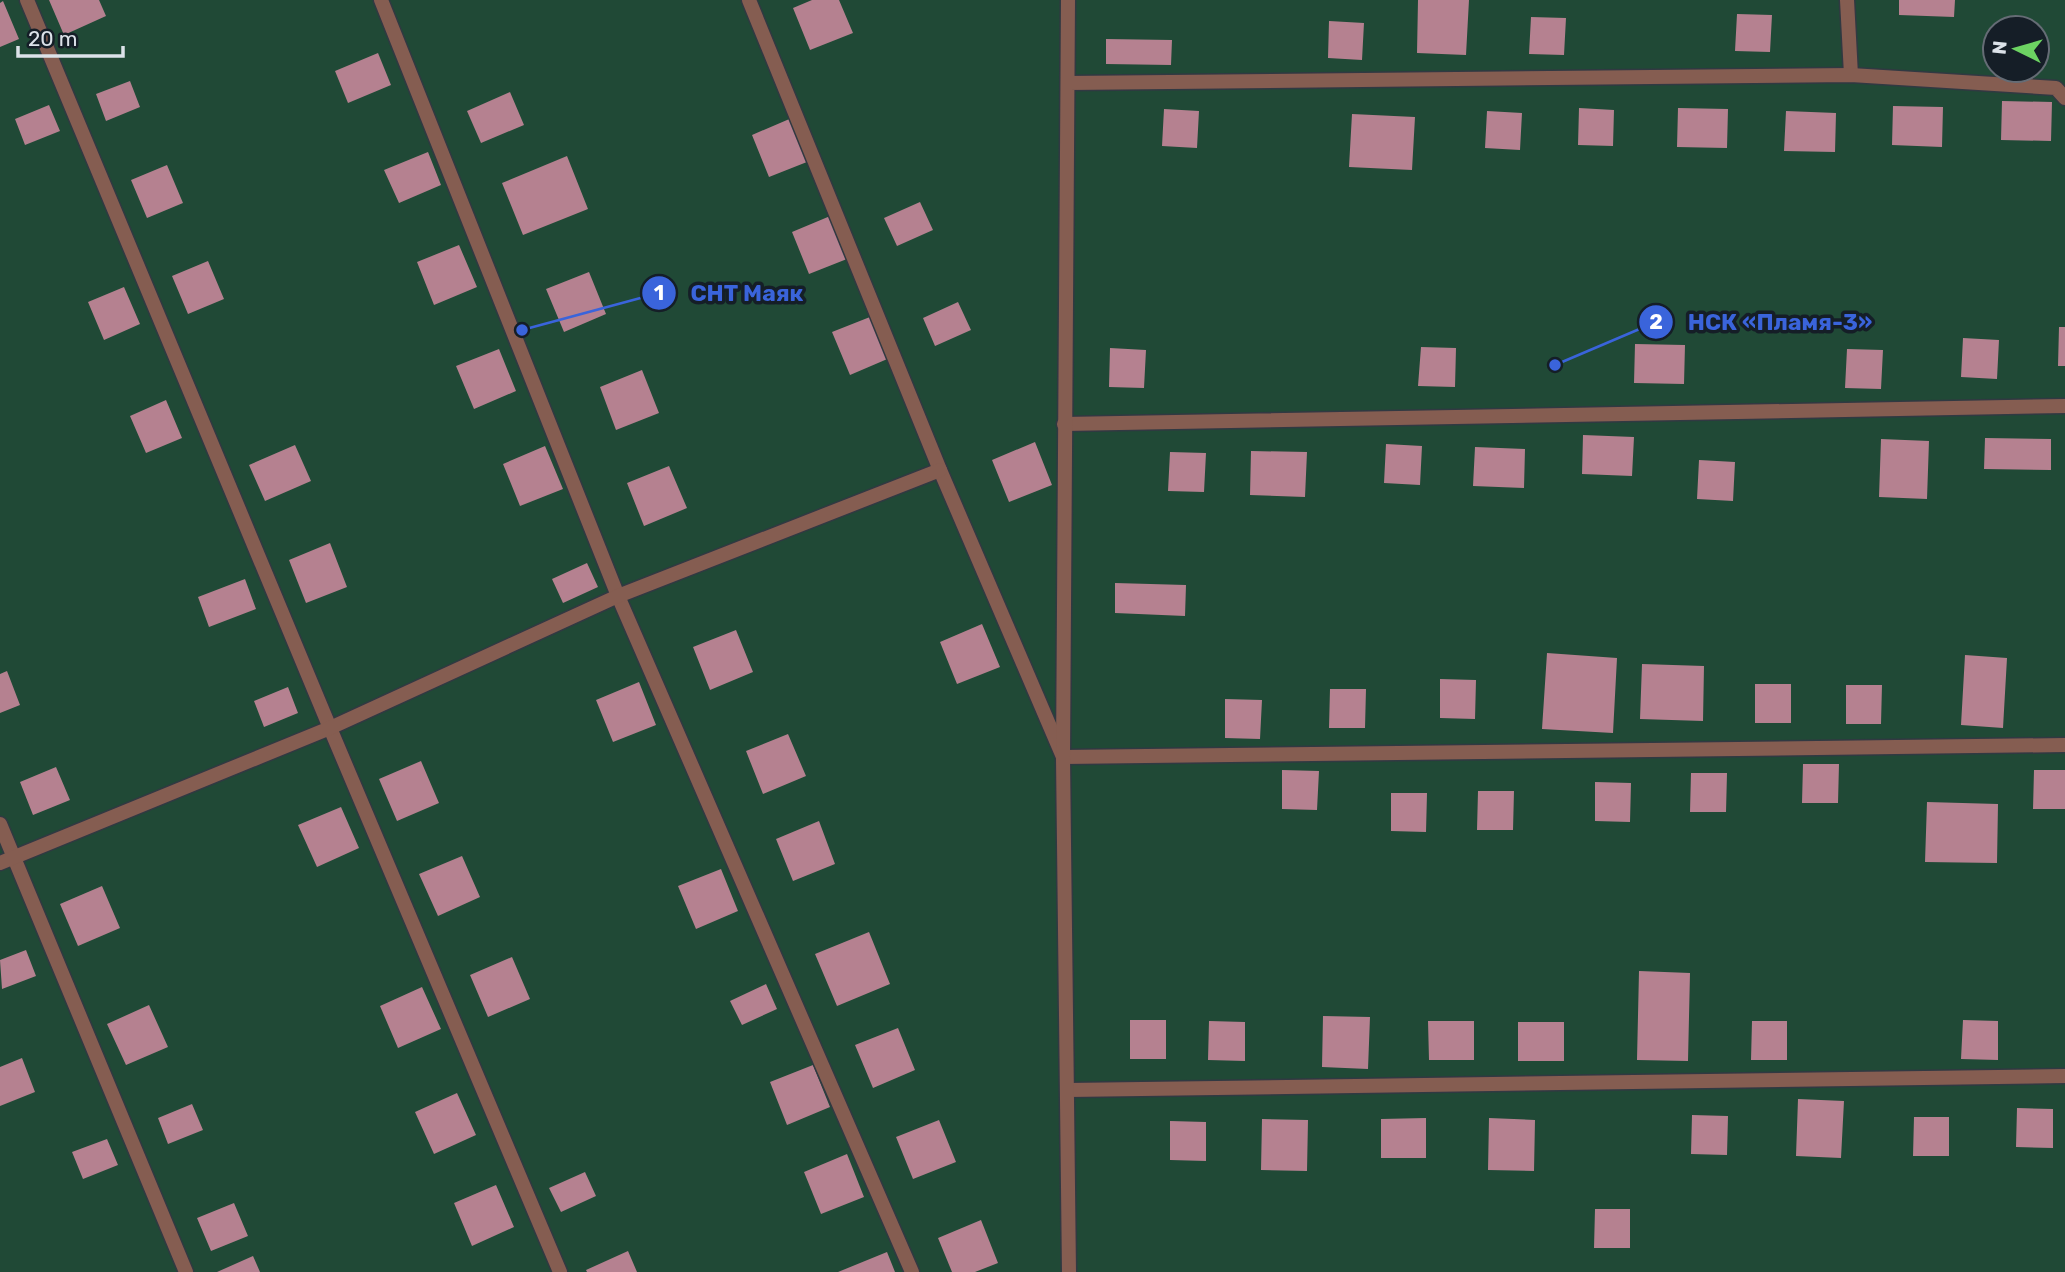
<svg xmlns="http://www.w3.org/2000/svg" width="2065" height="1272" font-family="Rubik,sans-serif">
<style>
.green{fill:#204936;fill-rule:evenodd}
.building{fill:#b58190}
.lines{fill:none;stroke-linecap:round;stroke-linejoin:round}
.lane-casing{stroke:#313942;stroke-width:17}
.street-casing{stroke:#313942;stroke-width:17}
.lane{stroke:#855d51;stroke-width:14}
.street{stroke:#855d51;stroke-width:14}
.leader{fill:none;stroke:#3a64db;stroke-width:2.5}
.callout-dot{fill:#3a64db;stroke:#151e27;stroke-width:2.5}
.mark-label{font-size:21px;text-anchor:middle;font-weight:bold;fill:#fff}
.callout-label{font-size:23px;text-anchor:middle;font-weight:bold;fill:#3a64db;stroke:#151e27;stroke-width:7;stroke-linejoin:round;paint-order:stroke}
</style>
<rect width="100%" height="100%" fill="#151e27"/>
<!-- green -->
<path class="green" d="M0,0H2065V1272H0ZM1995,28H2037V70H1995Z"/>
<!-- building -->
<path class="building" d="M49,0H99L106,16L64,35Z
M812,0H839L853,33L810,50L793,8Z
M1418,0H1469L1466,55L1417,53Z
M1899,0H1955L1954,17L1899,15Z
M3,1L19,39L0,47V3Z
M1737,14L1772,15L1770,52L1735,51Z
M1531,17L1566,18L1564,55L1529,54Z
M1329,21L1364,23L1362,60L1328,58Z
M1106,39L1172,40L1171,65L1106,64Z
M378,53L391,85L348,103L335,71Z
M130,81L140,107L106,121L96,94Z
M510,92L524,125L481,143L467,111Z
M2002,101L2052,102L2051,141L2001,140Z
M49,105L60,131L25,145L15,119Z
M1893,106L1943,107L1942,147L1892,145Z
M1579,108L1614,110L1613,146L1578,145Z
M1678,108L1728,109L1727,148L1677,147Z
M1164,109L1199,111L1197,148L1162,146Z
M1487,111L1522,113L1520,150L1485,148Z
M1786,111L1836,113L1835,152L1784,151Z
M1352,114L1415,117L1412,170L1349,167Z
M794,117L812,160L769,177L752,135Z
M428,152L441,185L399,203L384,170Z
M567,156L588,209L523,235L502,183Z
M167,165L183,203L147,218L131,180Z
M920,202L933,230L897,246L884,218Z
M835,214L852,257L809,274L792,232Z
M459,245L477,287L434,305L417,262Z
M208,261L224,299L188,314L172,276Z
M589,272L606,314L564,332L546,289Z
M124,287L140,324L104,340L88,302Z
M958,302L971,330L935,346L923,318Z
M875,315L892,357L850,375L832,332Z
M2059,327H2065V366H2058Z
M1963,338L1999,340L1997,379L1961,377Z
M1635,344L1685,345L1684,384L1634,383Z
M1421,347L1456,348L1455,387L1418,386Z
M1110,348L1146,350L1144,388L1109,387Z
M499,349L516,391L474,409L456,366Z
M1847,349L1883,350L1881,389L1845,388Z
M642,370L659,413L616,430L600,387Z
M166,400L182,438L146,453L130,416Z
M1583,435L1634,437L1632,476L1582,474Z
M1985,438L2051,439V470L1984,469Z
M1881,439L1929,441L1927,499L1879,497Z
M1035,442L1052,485L1009,502L992,460Z
M1386,444L1422,446L1420,485L1384,483Z
M295,445L311,481L265,501L249,465Z
M545,446L563,489L520,506L503,464Z
M1475,447L1525,449L1524,488L1473,486Z
M1251,451L1307,452L1305,497L1250,495Z
M1170,452L1206,453L1204,492L1168,491Z
M1699,460L1735,462L1733,501L1697,499Z
M669,466L687,508L644,526L627,483Z
M330,543L347,587L306,603L289,560Z
M587,563L598,587L563,603L552,579Z
M245,579L256,609L209,627L198,597Z
M1115,583L1186,585L1185,616L1115,613Z
M982,624L1000,667L957,684L940,642Z
M736,630L753,672L710,690L693,647Z
M1547,653L1617,658L1613,733L1542,729Z
M1965,655L2007,658L2003,728L1961,725Z
M1642,664L1704,666L1703,721L1640,719Z
M7,671L20,705L0,713V674Z
M1440,679L1476,680L1475,719L1440,718Z
M639,682L656,725L613,742L596,700Z
M1755,684H1791V723H1755Z
M1846,685H1882L1881,724H1846Z
M288,687L298,713L264,727L254,701Z
M1330,689H1366L1365,728H1329Z
M1225,699L1262,700L1260,739L1225,738Z
M788,734L806,776L763,794L746,751Z
M421,761L439,803L397,821L379,779Z
M1803,764H1839L1838,803H1802Z
M56,767L70,800L33,815L20,782Z
M1282,770L1319,771L1317,810L1282,809Z
M2034,770H2065V809H2033Z
M1691,773H1727L1726,812H1690Z
M1595,782L1631,783L1630,822L1595,821Z
M1478,791H1514L1513,830H1477Z
M1391,793H1427L1426,832L1391,831Z
M1927,802L1998,804L1997,863L1925,862Z
M341,807L359,848L317,867L298,825Z
M819,821L835,864L793,881L776,839Z
M462,856L480,897L438,916L419,874Z
M721,869L738,911L696,929L678,886Z
M102,886L120,928L78,946L60,904Z
M869,932L890,984L837,1006L815,954Z
M26,950L36,976L2,989L0,960Z
M512,957L530,999L488,1017L470,975Z
M1639,971L1690,973L1688,1061L1637,1060Z
M766,984L777,1009L742,1025L730,1001Z
M422,987L441,1029L398,1048L380,1006Z
M149,1005L168,1047L126,1065L107,1024Z
M1323,1016L1370,1017L1368,1069L1322,1067Z
M1130,1020H1166V1059H1130Z
M1963,1020L1998,1021V1060L1961,1059Z
M1209,1021L1245,1022V1061L1208,1060Z
M1428,1021H1474V1060H1429Z
M1752,1021H1787V1060H1751Z
M1518,1022H1564V1061H1518Z
M898,1028L915,1070L873,1088L855,1045Z
M22,1058L35,1092L0,1106V1067Z
M813,1065L830,1107L787,1125L770,1082Z
M457,1093L476,1135L434,1154L415,1112Z
M1798,1099L1844,1101L1841,1158L1796,1156Z
M192,1104L203,1130L168,1144L158,1118Z
M2017,1108L2053,1109V1148L2016,1147Z
M1692,1115L1728,1116L1727,1155L1691,1154Z
M1914,1117H1949V1156H1913Z
M1426,1118V1158H1381V1119Z
M1489,1118L1535,1120L1534,1171L1488,1170Z
M1262,1119L1308,1120L1307,1171L1261,1170Z
M939,1120L956,1162L913,1179L896,1137Z
M1170,1121L1206,1122V1161L1170,1160Z
M107,1139L118,1165L83,1179L72,1152Z
M847,1154L864,1197L821,1214L804,1172Z
M585,1172L596,1196L561,1212L549,1188Z
M496,1185L514,1227L472,1246L454,1203Z
M234,1203L248,1236L211,1251L197,1218Z
M1595,1209H1630V1248H1594Z
M981,1220L998,1263L975,1272H952L938,1238Z
M628,1251L637,1272H587L586,1270Z
M887,1252L895,1272H838Z
M253,1256L260,1272H217Z"/>
<g class="lines">
<!-- lane casing -->
<g class="lane-casing">
<path id="lane" d="M27,0L330,728L560,1272
M381,0L618,596L912,1272
M749,0L940,470L1063,757L2065,745
M1847,0L1851,75
M1064,424L2065,406
M0,824L186,1272
M1068,1090L2065,1076"/>
</g>
<!-- street casing -->
<g class="street-casing">
<path id="street" d="M1068,0L1063,757L1069,1272
M1068,83L1851,75L2056,88L2065,98
M0,863L330,728L618,596L940,470"/>
</g>
<!-- lane -->
<use href="#lane" class="lane"/>
<!-- street -->
<use href="#street" class="street"/>
</g>
<!-- callouts -->
<path class="leader" d="M522 330L659 293M1555 365L1656 322"/>
<g class="callout-dot">
<circle cx="522" cy="330" r="7"/>
<circle cx="1555" cy="365" r="7"/>
<circle cx="659" cy="293" r="18"/>
<circle cx="1656" cy="322" r="18"/>
</g>
<g class="mark-label">
<text x="659" y="300">1</text>
<text x="1656" y="329">2</text>
</g>
<g class="callout-label">
<text x="747" y="301">СНТ Маяк</text>
<text x="1780" y="330">НСК «Пламя-3»</text>
</g>
<!-- north arrow -->
<g transform="translate(2016 49) rotate(275)"><circle r="33" fill="#151e27" stroke="#656c75" stroke-width="2"/>
<path d="M0-5L12 26L0 18L-12 26Z" fill="#6cd362"/>
<text y="-10" font-size="19" font-weight="bold" text-anchor="middle" fill="#dce2e9">N</text>
</g>
<!-- scale -->
<path d="M18 46v10h105v-10" fill="none" stroke="#dce2e9" stroke-width="3.5"/>
<text x="28" y="46" font-size="21" fill="#dce2e9" stroke="#151e27" stroke-width="5" paint-order="stroke">20 m</text>
</svg>
